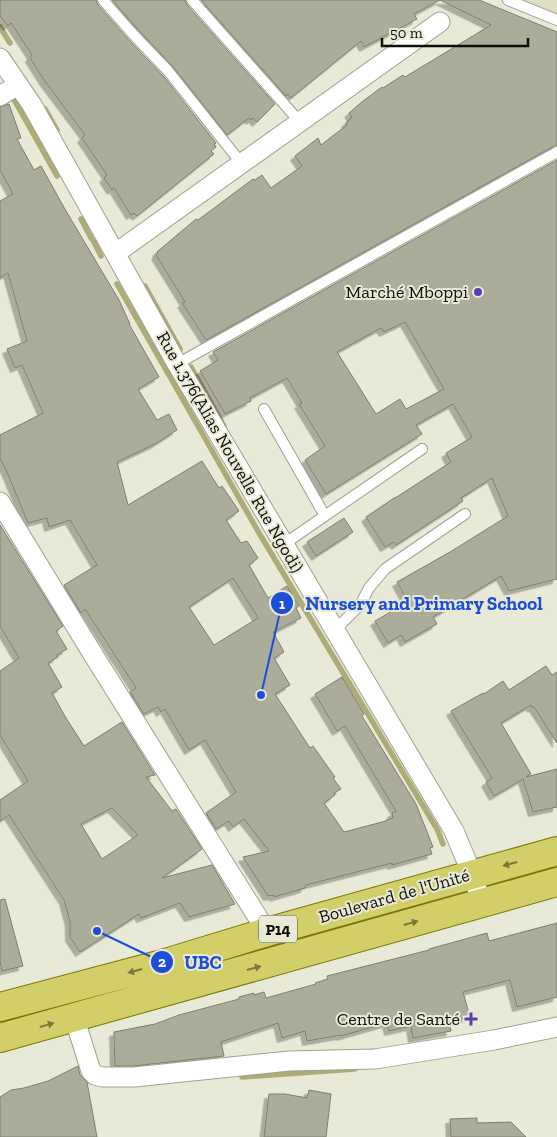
<svg xmlns="http://www.w3.org/2000/svg" width="557" height="1137" font-family="'Zilla Slab',serif">
<style>
.built{fill:#dfdfc5}
.lines{fill:none;stroke-linecap:round;stroke-linejoin:round}
.stream{stroke:#adac76;stroke-width:5.5}
.building{fill:#acac9b;stroke:#7e7e6d;fill-rule:evenodd;filter:url(#shadow)}
.lane-casing{stroke:#a1a190;stroke-width:12}
.street-casing{stroke:#a1a190;stroke-width:21}
.primary-casing{stroke:#7a7605;stroke-width:30}
.lane{stroke:#fff;stroke-width:10}
.street{stroke:#fff;stroke-width:19}
.primary{stroke:#d2ce68;stroke-width:28}
.oneway{fill:#7a783d}
.poi-dot{fill:#573eb6;stroke:#e9e9d7;stroke-width:2}
.labels{text-anchor:middle;dominant-baseline:central;stroke-width:4;stroke-linejoin:round;paint-order:stroke}
.shield{fill:#e9e9d7;stroke:#505047;stroke-width:1}
.shield-label{font-size:16px;font-weight:bold;fill:#0f0f09}
.poi-label{font-size:18px;fill:#0f0f09;stroke:#e9e9d7;text-anchor:end}
.street-label{font-size:18px;fill:#0f0f09;stroke:#e9e9d7}
.leader{fill:none;stroke:#1d4ed8;stroke-width:2}
.callout-dot{fill:#1d4ed8;stroke:#e9e9d7;stroke-width:2}
.mark-label{font-size:15px;text-anchor:middle;font-weight:bold;fill:#fff}
.callout-label{font-size:19px;text-anchor:middle;font-weight:bold;fill:#1d4ed8;stroke:#e9e9d7;stroke-width:4;stroke-linejoin:round;paint-order:stroke}
</style>
<defs>
<filter id="shadow"><feDropShadow dx="-4.5" dy="4.5" stdDeviation="0" flood-color="#0004"/></filter>
</defs>
<rect width="100%" height="100%" fill="#e9e9d7"/>
<!-- built -->
<path class="built" d="M500,0H557V21Z"/>
<g class="lines">
<!-- stream -->
<path class="stream" d="M0,27L10,43
M12,96L57,176
M45,109L57,130
M81,219L91,238
M93,240L101,256
M117,284L259,533L437,829L443,844
M145,286L180,349
M191,367L224,426
M242,1077L355,1069"/>
</g>
<!-- building -->
<path class="building" d="M0,0H96L98,5L126,37L164,77L216,143L214,144L216,147L211,151L214,154L137,216L134,213L131,215L114,188L112,190L104,178L107,175L82,138L85,135L44,80L30,58L32,55L11,23L8,26L0,16Z
M112,0H185L187,5L275,104L257,122L253,118L251,120L249,118L227,135L174,68L136,27Z
M201,0H440L414,14L417,19L364,47L361,41L291,98L288,94L286,96Z
M440,0H479L557,32V145L554,146L206,340L182,303L185,302L156,255L158,253L157,252L196,219L198,220L253,179L255,180L262,175L271,188L302,166L295,156L318,138L321,145L347,125L346,123L352,117L349,113L363,101L382,87L383,88L403,75L405,77L491,25Z
M9,104L21,138L17,139L34,170L41,166L66,211L119,300L130,324H129L159,377L138,389L157,420L169,414L177,430L155,444L117,462L128,505L202,461L219,488L222,486L239,511L226,520L241,543L247,541L258,558L249,565L268,598L287,586L299,606L296,608L301,618L273,632L284,652L274,658L290,685L275,694L310,748L313,746L335,777L333,778L341,789L334,793L335,795L324,803L344,832L386,821V820L393,818L392,813L396,811L345,726L337,731L315,694L342,677L364,714L362,716L416,804L433,847L430,848L432,854L392,865V863L306,885L305,888L274,897V895L268,896L243,857L269,851L244,819L233,827L229,821L216,829L206,813L236,792L205,740L189,750L165,709L161,712L158,707L144,714L130,692L136,688L85,609L81,613L64,585L97,565L70,520L49,527L47,518L28,523L6,470L0,459V435L43,413L22,365L15,368L7,349L27,341L8,273L0,278V201L13,194L0,170V107ZM233,578L258,618L214,645L189,607Z
M557,160V579L509,591L501,576L433,617L437,624L405,642L401,635L388,643L375,621L408,602L397,582L450,552L508,516L492,478L461,498L463,501L396,545L394,542L385,547L366,517L394,498H395L451,462L446,453L472,437L453,404L416,425L422,434L326,494L305,460L325,446L299,404L302,403L287,378L250,398L251,401L225,414L200,371L218,360L213,352ZM405,322L444,389L406,409L400,399L376,414L337,352L381,328L384,332Z
M344,518L353,532L316,556L307,542Z
M0,525L63,626L56,631L67,649L57,655L58,657L48,663L62,687L52,693L66,718L84,746L122,722L155,775L146,777L172,811L176,809L202,849L162,878L212,865L235,904L189,917L180,903L141,918L139,914L80,952L70,937V922L64,900L9,815L0,821V800L28,781L0,735V671L19,658L0,626ZM112,808L138,835L102,859L81,824Z
M546,666L552,675L557,672V743L534,707L532,708L531,705L501,723L531,774L526,777L557,769V807L533,812L523,779L494,796L486,782L492,778L451,711L483,693L484,694L503,681L509,690Z
M5,899L23,966L2,971L0,961V900Z
M557,923V997L517,1007L510,980L463,992L470,1017L449,1022L451,1031L413,1038L411,1026L389,1031L387,1023L341,1036V1035L307,1041L305,1031L282,1038L278,1023L221,1042L224,1056L133,1066H115L114,1032L155,1024L179,1015L239,999V997L254,993V995L264,992L266,998L316,984L315,983L328,979L327,976L429,950V949L487,933L489,941Z
M78,1066L80,1075L87,1082L97,1137H0V1097L11,1090L24,1088L48,1081Z
M309,1090L331,1094L326,1137H264L269,1094H285L307,1098Z
M477,1118V1123L511,1122L526,1137H451L450,1119Z"/>
<g class="lines">
<!-- lane casing -->
<g class="lane-casing">
<path id="lane" d="M103,0L131,32L169,72L242,164
M192,0L300,122
M508,0L557,20
M177,364L557,152
M264,409L325,516
M284,544L422,449
M335,630L360,605L369,588L385,569L465,514"/>
</g>
<!-- street casing -->
<g class="street-casing">
<path id="street" d="M0,58L32,105L177,364L454,831L472,874L482,903
M0,96L18,85
M116,253L440,22
M0,502L94,656L267,932
M74,1017L91,1071L95,1075L102,1077H134L289,1061L375,1059L494,1040L557,1027"/>
</g>
<!-- primary casing -->
<g class="primary-casing">
<path id="primary" d="M0,1007L162,964L267,932L557,851
M0,1038L557,882"/>
</g>
<!-- lane -->
<use href="#lane" class="lane"/>
<!-- street -->
<use href="#street" class="street"/>
<!-- primary -->
<use href="#primary" class="primary"/>
</g>
<!-- one-way arrows -->
<defs><path id="oneway-solid" d="M-6-.8H1V-3.2L6.5 0L1 3.2V.8H-6Z" transform="scale(1.25)"/></defs>
<g class="oneway">
<use href="#oneway-solid" transform="translate(510 864) rotate(165)"/>
<use href="#oneway-solid" transform="translate(411 923) rotate(-16)"/>
<use href="#oneway-solid" transform="translate(254 968) rotate(-15)"/>
<use href="#oneway-solid" transform="translate(135 971) rotate(165)"/>
<use href="#oneway-solid" transform="translate(47 1025) rotate(-16)"/>
</g>
<!-- markers -->
<g class="poi-dot">
<circle cx="478" cy="292" r="5"/>
<path d="M468.5 1011.5h5v5h5v5h-5v5h-5v-5h-5v-5h5z"/>
</g>
<g class="labels">
<!-- shield labels -->
<rect class="shield" x="259" y="915.5" width="38" height="27" rx="4"/>
<g class="shield-label">
<text x="278" y="929">P14</text>
</g>
<!-- poi labels -->
<g class="poi-label">
<text x="468" y="292">Marché Mboppi</text>
<text x="460" y="1019">Centre de Santé</text>
</g>
<!-- street labels -->
<g class="street-label">
<text transform="translate(230 452) rotate(60)">Rue 1.376(Alias Nouvelle Rue Ngodi)</text>
<text transform="translate(394 896) rotate(-16)">Boulevard de l'Unité</text>
</g>
</g>
<!-- callouts -->
<path class="leader" d="M261 695L282 603M97 931L162 962"/>
<g class="callout-dot">
<circle cx="261" cy="695" r="5"/>
<circle cx="97" cy="931" r="5"/>
<circle cx="282" cy="603" r="12"/>
<circle cx="162" cy="962" r="12"/>
</g>
<g class="mark-label">
<text x="282" y="609">1</text>
<text x="162" y="967">2</text>
</g>
<g class="callout-label">
<text x="424" y="610">Nursery and Primary School</text>
<text x="203" y="969">UBC</text>
</g>
<!-- scale -->
<path d="M382 38v8h146v-8" fill="none" stroke="#0f0f09" stroke-width="2.5"/>
<text x="390" y="38" font-size="15" fill="#0f0f09" stroke="#e9e9d7" stroke-width="4" paint-order="stroke">50 m</text>
</svg>
